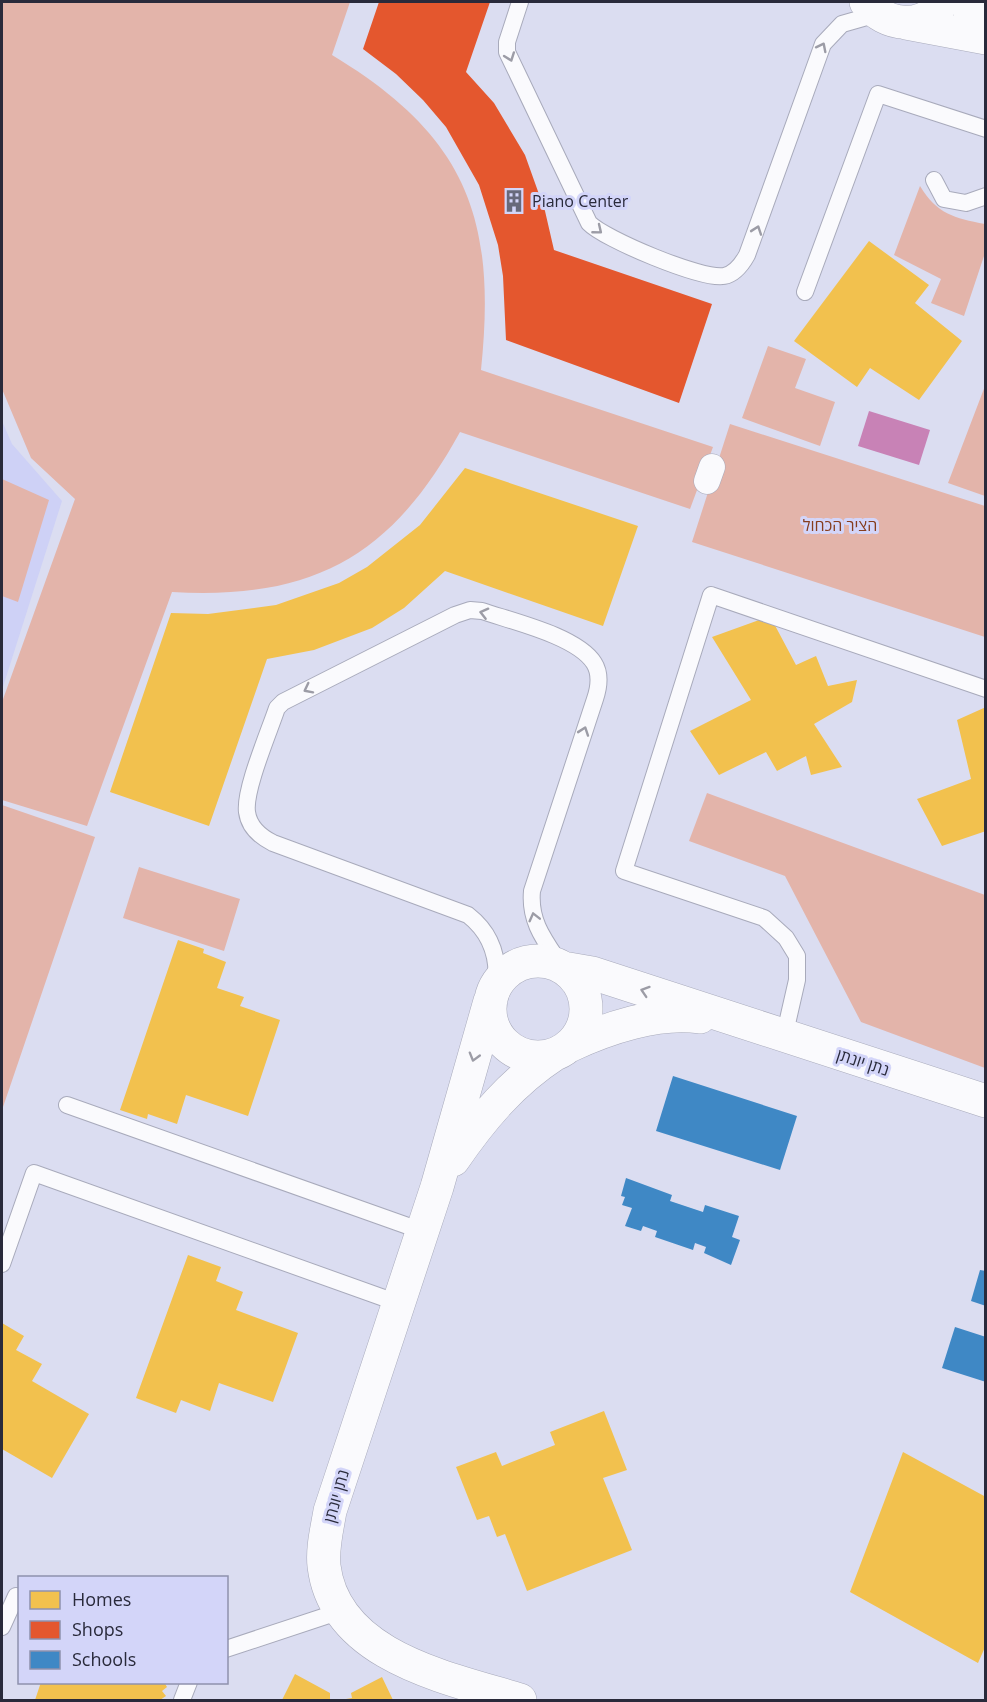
<svg xmlns="http://www.w3.org/2000/svg" width="987" height="1702" font-family="'Open Sans','Noto Sans Hebrew',sans-serif">
<style>
.built{fill:#ced1f6}
.green{fill:#e3b4aa}
.water{fill:#c882b6}
.homes{fill:#f2c14e}
.shops{fill:#e4572e}
.schools{fill:#3f88c5}
.lines{fill:none;stroke-linecap:round;stroke-linejoin:round}
.service-casing{stroke:#a8aabb;stroke-width:18}
.pedestrian-casing{stroke:#a8aabb;stroke-width:27}
.minor-casing{stroke:#a8aabb;stroke-width:34}
.service{stroke:#fafafd;stroke-width:16}
.pedestrian{stroke:#fafafd;stroke-width:26}
.minor{stroke:#fafafd;stroke-width:33}
.oneway{stroke:#9c9ca6}
.labels{text-anchor:middle;dominant-baseline:central;stroke-width:6;stroke-linejoin:round;paint-order:stroke}
.poi-label{font-size:16px;fill:#292a3b;stroke:#d3d5f9;text-anchor:start}
.park-label{font-size:16px;fill:#863d1e;stroke:#d3d5f9}
.street-label{font-size:16px;fill:#292a3b;stroke:#d3d5f9}
</style>
<rect width="100%" height="100%" fill="#dbddf1"/>
<!-- built -->
<path class="built" d="M2,421L12,444L62,501L2,690Z"/>
<!-- green -->
<path class="green" d="M2,2H350L332,55C466,136 497,217 481,370L713,447L690,509L460,432C392,556 314,600 172,592L87,826L2,800V702L75,499L31,458L2,389Z
M920,186C937,214 954,218 985,224V253L964,316L931,303L941,279L894,255Z
M768,346L806,359L795,388L835,402L820,446L742,418Z
M985,386V496L948,483Z
M730,424L985,506V637L692,542Z
M2,479L49,500L18,602L2,596Z
M707,793L985,895V1068L861,1022L785,876L689,841Z
M2,805L95,837L2,1110Z
M139,867L240,899L224,951L123,918Z"/>
<!-- water -->
<path class="water" d="M869,411L930,430L919,465L858,446Z"/>
<!-- homes -->
<path class="homes" d="M869,241L929,285L915,303L962,341L919,400L870,368L857,387L794,341Z
M465,468L638,526L603,626L445,571L404,608L372,628L314,650L267,659L209,826L110,792L171,613L208,614L276,605L339,583L367,567L420,525Z
M770,616L796,665L816,656L828,686L857,680L852,702L814,724L842,767L811,775L806,756L777,771L766,752L719,775L690,731L751,700L712,637Z
M986,707V831L942,846L917,799L971,779L957,720Z
M178,940L204,949L203,953L226,962L217,988L244,997L240,1006L280,1020L248,1116L186,1095L177,1124L148,1114L147,1119L120,1110Z
M188,1255L221,1267L216,1281L243,1292L236,1310L298,1333L273,1402L219,1383L210,1411L181,1400L176,1413L136,1398Z
M2,1323L24,1336L16,1350L42,1364L32,1381L89,1414L52,1478L2,1449Z
M604,1411L627,1470L603,1478L632,1550L527,1591L505,1534L497,1537L489,1516L477,1520L456,1467L496,1452L502,1466L555,1445L550,1432Z
M903,1452L986,1497V1645L978,1663L850,1592Z
M295,1674L330,1693V1700H282Z
M382,1677L393,1700H340L352,1698L351,1693Z
M41,1682H164L167,1687L162,1691L166,1696L160,1700H35Z"/>
<!-- shops -->
<path class="shops" d="M379,2H490L466,72L494,103L525,155L545,211L554,250L712,304L679,403L506,340L503,276L498,245L479,185L446,127L423,100L396,74L363,49Z"/>
<!-- schools -->
<path class="schools" d="M673,1076L797,1116L780,1170L656,1131Z
M626,1178L672,1195L670,1201L703,1212L705,1205L739,1216L732,1237L740,1240L731,1265L704,1253L706,1247L695,1243L693,1250L655,1237L657,1231L643,1226L641,1231L625,1226L632,1208L622,1205L625,1197L621,1196Z
M980,1270L986,1271V1306L971,1301Z
M955,1327L986,1337V1382L942,1368Z"/>
<g class="lines">
<!-- service casing -->
<g class="service-casing">
<path id="service" d="M520,2L507,42V52L589,223C604,239 702,280 724,276C735,274 742,264 747,255L823,44L842,24L877,14
M934,180L944,199L966,203L986,196
M805,292L878,94L986,129
M496,985C499,957 491,933 468,915L273,843C259,836 249,827 247,812C244,790 269,732 277,708L283,702L455,615L470,610L482,611C511,621 577,636 594,663C601,674 599,687 595,699L532,891C529,923 546,942 563,968
M784,1037L797,980V956L786,938L764,918L624,871L711,595L986,689
M67,1105L422,1231
M2,1264L34,1173L398,1303
M2,1627L16,1596L20,1597
M226,1649L341,1611
M182,1700L189,1682"/>
</g>
<!-- pedestrian casing -->
<g class="pedestrian-casing">
<path id="pedestrian" d="M707,481L712,467"/>
</g>
<!-- minor casing -->
<g class="minor-casing">
<path id="minor" d="M866,2C885,26 924,32 942,2
M964,2L986,22
M906,23L986,38
M490 1009a48 48 0 1 1 96 0a48 48 0 1 1-96 0Z
M563,968L592,973L986,1101
M490,1001L437,1187L330,1511C327,1529 322,1548 324,1566C335,1657 449,1678 520,1700
M569,1046C607,1028 658,1011 700,1017
M453,1160C482,1118 512,1082 555,1054"/>
</g>
<!-- service -->
<use href="#service" class="service"/>
<!-- pedestrian -->
<use href="#pedestrian" class="pedestrian"/>
<!-- minor -->
<use href="#minor" class="minor"/>
</g>
<!-- one-way arrows -->
<defs><path id="oneway-chevron" d="M-2-3.5L2.5 0L-2 3.5" fill="none" stroke-width="1.6" stroke-linecap="round" stroke-linejoin="round" transform="scale(1.5)"/></defs>
<g class="oneway">
<use href="#oneway-chevron" transform="translate(822 47) rotate(-63)"/>
<use href="#oneway-chevron" transform="translate(510 57) rotate(70)"/>
<use href="#oneway-chevron" transform="translate(598 230) rotate(39)"/>
<use href="#oneway-chevron" transform="translate(757 230) rotate(-71)"/>
<use href="#oneway-chevron" transform="translate(484 613) rotate(-166)"/>
<use href="#oneway-chevron" transform="translate(308 689) rotate(153)"/>
<use href="#oneway-chevron" transform="translate(584 731) rotate(-71)"/>
<use href="#oneway-chevron" transform="translate(534 917) rotate(-104)"/>
<use href="#oneway-chevron" transform="translate(645 991) rotate(-162)"/>
<use href="#oneway-chevron" transform="translate(474 1057) rotate(106)"/>
</g>
<!-- icons -->
<defs>
<g id="building-bare" transform="scale(1.8)"><path d="M-4-6H4V6H1V3H-1V6H-4ZM-2.5-4.3h1.7v1.8h-1.7ZM.8-4.3h1.7v1.8H.8ZM-2.5-1h1.7V.8h-1.7ZM.8-1h1.7V.8H.8Z" fill="#67697b" stroke="#d3d5f9" stroke-width="2.5" paint-order="stroke"/></g>
</defs>
<g fill-rule="evenodd">
<use href="#building-bare" x="514" y="201"/>
</g>
<g class="labels">
<!-- poi labels -->
<g class="poi-label">
<text x="532" y="201">Piano Center</text>
</g>
<!-- park labels -->
<g class="park-label">
<text x="840" y="525">הציר הכחול</text>
</g>
<!-- street labels -->
<g class="street-label">
<text transform="translate(863 1062) rotate(18)">נתן יונתן</text>
<text transform="translate(336 1496) rotate(-74)">נתן יונתן</text>
</g>
</g>
<!-- border -->
<rect width="987" height="1702" fill="none" stroke="#292a3b" stroke-width="6"/>
<!-- legend -->
<rect x="18" y="1576" width="210" height="108" fill="#d3d5f9" stroke="#8f91ad" stroke-width="1.5"/>
<rect x="30" y="1591" width="30" height="18" fill="#f2c14e" stroke="#8f91ad" stroke-width="1.5"/>
<text x="72" y="1606" font-size="18" fill="#292a3b">Homes</text>
<rect x="30" y="1621" width="30" height="18" fill="#e4572e" stroke="#8f91ad" stroke-width="1.5"/>
<text x="72" y="1636" font-size="18" fill="#292a3b">Shops</text>
<rect x="30" y="1651" width="30" height="18" fill="#3f88c5" stroke="#8f91ad" stroke-width="1.5"/>
<text x="72" y="1666" font-size="18" fill="#292a3b">Schools</text>
</svg>
